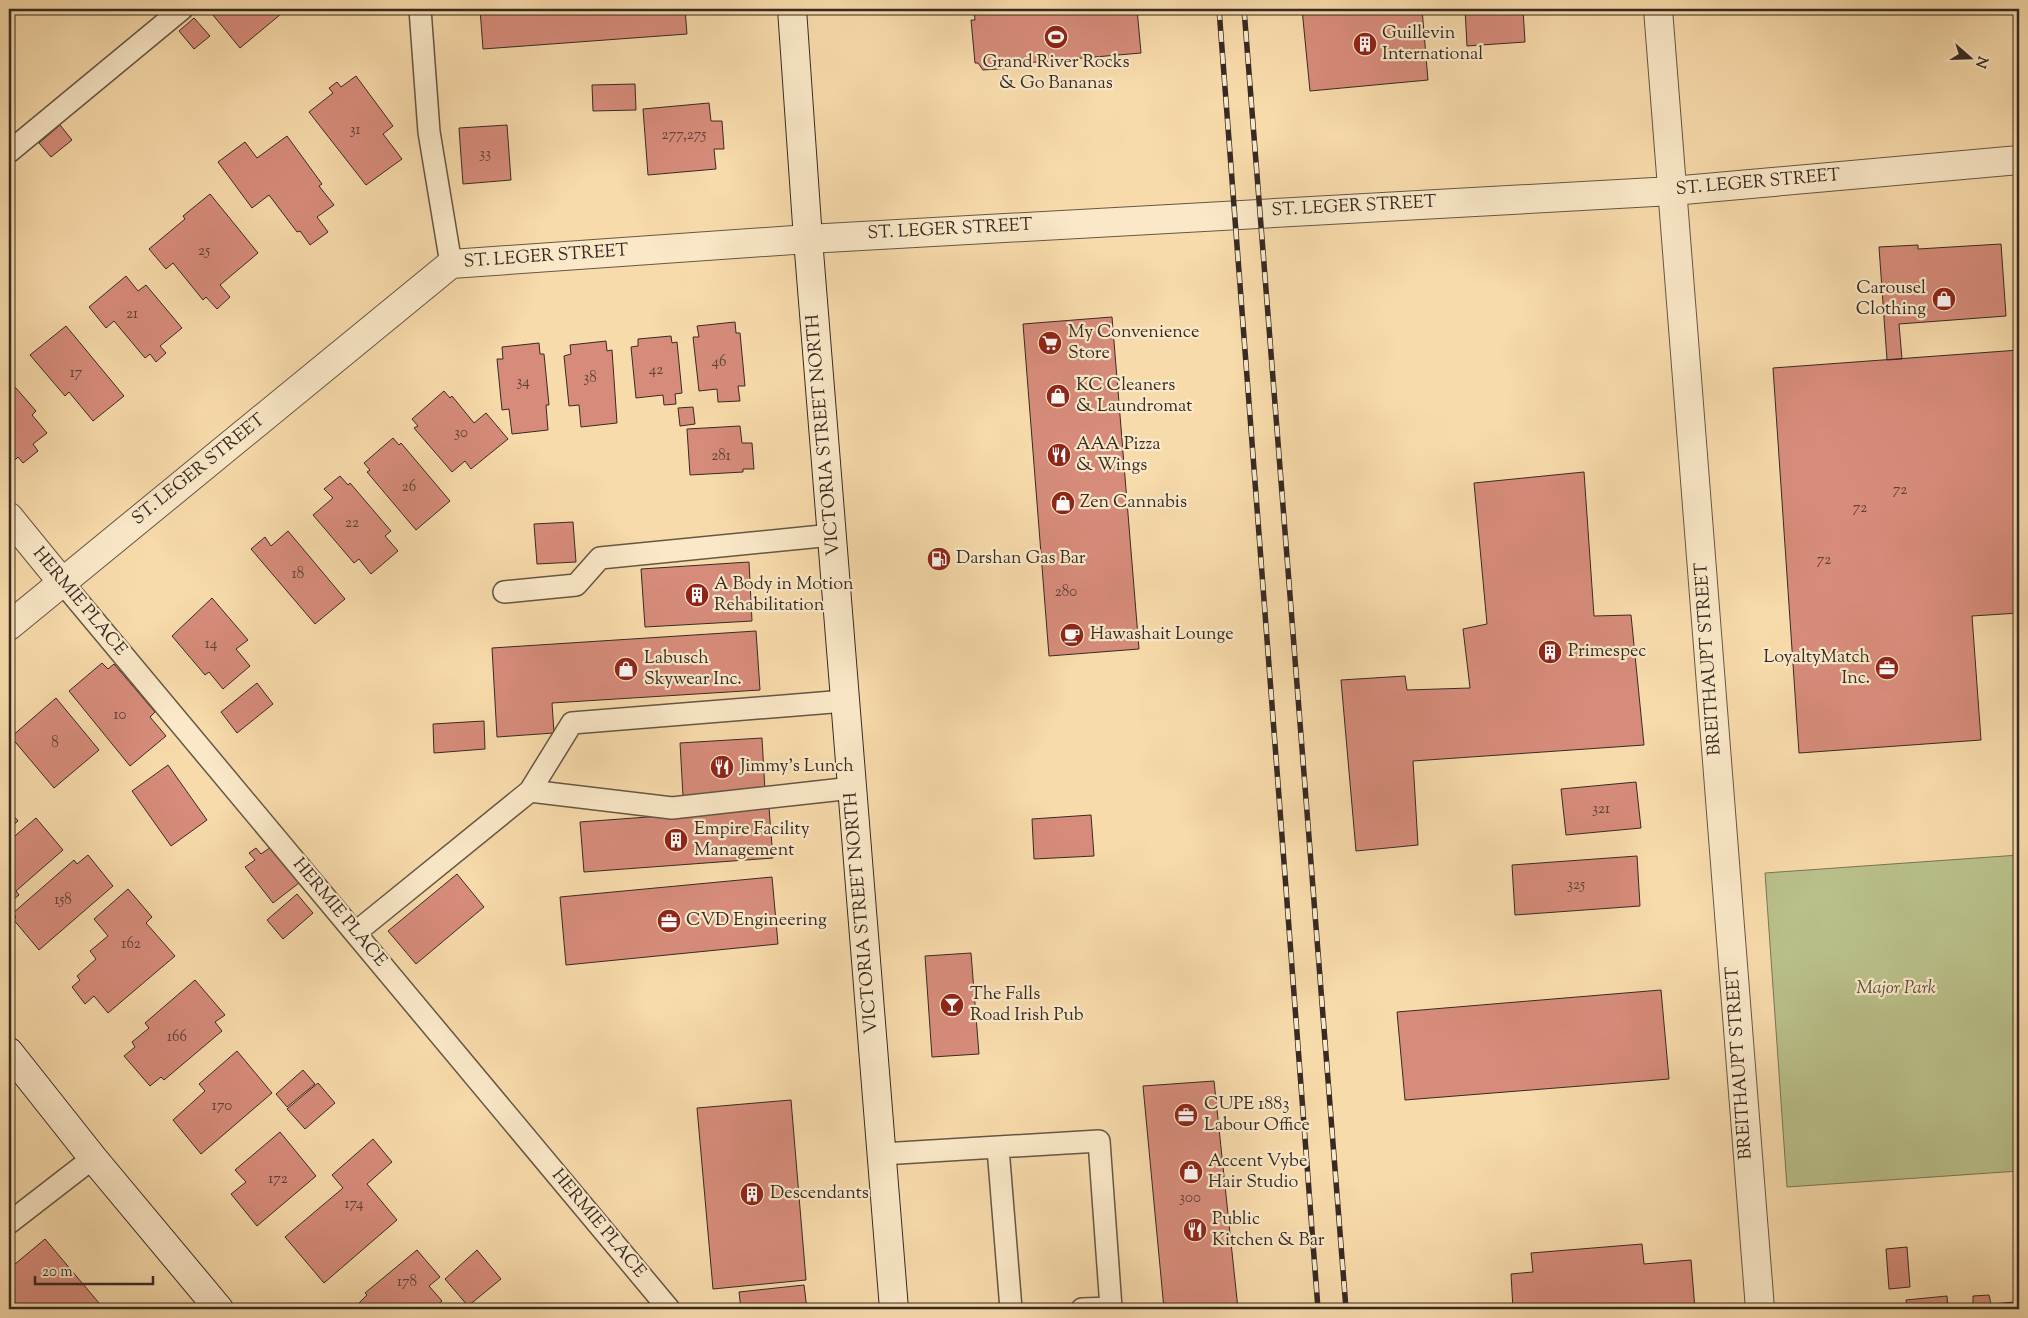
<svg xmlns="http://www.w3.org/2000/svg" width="2028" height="1318" font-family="'Sorts Mill Goudy',serif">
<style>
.green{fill:#bac18b;stroke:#787657}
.building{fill:#d78c7b;stroke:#362a23}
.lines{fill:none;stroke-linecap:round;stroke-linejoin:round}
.lane-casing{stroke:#665645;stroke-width:24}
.street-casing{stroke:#665645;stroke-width:30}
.secondary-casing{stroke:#362a23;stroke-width:30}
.lane{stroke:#fae8c8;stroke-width:21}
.street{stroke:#fae8c8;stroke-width:28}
.secondary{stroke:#fae8c8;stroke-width:28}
.rail-casing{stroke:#362a23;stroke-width:5.5}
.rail{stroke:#fae8c8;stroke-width:4;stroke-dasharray:11;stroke-linecap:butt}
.labels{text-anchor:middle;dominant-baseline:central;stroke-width:4.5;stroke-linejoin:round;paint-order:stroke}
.number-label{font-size:15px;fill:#5e4239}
.poi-label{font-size:18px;fill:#362a23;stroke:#fae8c8;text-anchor:start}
.street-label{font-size:18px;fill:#362a23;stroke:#fae8c8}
.park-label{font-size:18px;font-style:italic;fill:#57503d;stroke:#fae8c8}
</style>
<rect width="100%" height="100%" fill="#f8dbab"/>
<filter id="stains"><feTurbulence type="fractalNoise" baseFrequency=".004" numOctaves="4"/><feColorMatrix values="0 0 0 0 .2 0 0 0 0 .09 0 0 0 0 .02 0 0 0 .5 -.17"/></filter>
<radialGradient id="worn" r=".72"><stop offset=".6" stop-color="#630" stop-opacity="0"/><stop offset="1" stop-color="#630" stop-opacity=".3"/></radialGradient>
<!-- green -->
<path class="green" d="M2019,855V1171L1787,1187L1765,873Z"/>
<!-- building -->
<path class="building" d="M208,9H287L240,48Z
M480,9H685L687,34L483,49Z
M974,9H1137L1141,53L1025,63L1026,67L983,70L978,63H975L971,20H975Z
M1302,9H1422L1428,80L1310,91Z
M1465,9H1523L1525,42L1467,46Z
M194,18L210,36L194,49L179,31Z
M356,76L393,126L383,134L402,159L366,185L309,112L333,93L329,88L337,82L341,87Z
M635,84L636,110L593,111L592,85Z
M709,103L711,121H722L724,149H714L716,169L648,175L643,109Z
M60,125L72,140L51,157L39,143Z
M507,125L511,180L463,184L459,128Z
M287,136L322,184L319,186L334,205L317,217L328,232L310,245L300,231L297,232L269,195L252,208L218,162L245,142L257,158Z
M210,194L258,253L220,285L230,297L217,309L206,297L203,300L173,263L166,269L149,249L185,219L183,216Z
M2001,244L2006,316L1899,324L1902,359L1887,360L1879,247L1918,245V249Z
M126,276L138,291L146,285L182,328L160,346L166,353L156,362L150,354L145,358L114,321L106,328L89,307Z
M1112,317L1139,649L1049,656L1023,324Z
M735,322L736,333H740L745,386H738L740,401L718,402L717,389L699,391L693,337H699L697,326Z
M66,326L124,396L93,421L69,392L65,396L30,355Z
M671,336L672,343L677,342L682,393L675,394L676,404L664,405L663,395L636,398L631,347L638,346V339Z
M606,341L607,351L612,350L617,423L581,427L579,405L569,406L564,356L571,354L570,345Z
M539,343L540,354H544L549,405H546L548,430L512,434L509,409L502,410L497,359H503L502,347Z
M2019,350V613L1972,616L1981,740L1799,753L1773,368Z
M9,384L13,388L15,387L36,411L32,415L47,433L33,444L38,451L23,463L18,457L13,462L9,457Z
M444,391L450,398L452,396L474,423L486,413L508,439L471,469L465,461L452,472L414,428L418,426L412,419Z
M693,407L695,424L680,426L678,408Z
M740,426L742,443H752L754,469H743V472L690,475L687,429Z
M393,438L399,445L401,443L450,501L416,530L367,472L370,470L364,463Z
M1584,472L1594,616L1631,615L1644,745L1413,761L1418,845L1356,851L1341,680L1405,676L1407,690L1470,688L1463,629L1487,624L1474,483Z
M340,476L348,485L350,483L391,531L385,536L398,551L371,574L359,559L354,563L313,515L333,498L324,489Z
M573,522L576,562L537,564L534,524Z
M288,531L345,599L315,624L251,549L265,537L271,546Z
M749,562L752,621L645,627L641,569Z
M212,598L248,640L236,649L250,666L223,689L209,672L205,675L172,636Z
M756,631L760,690L552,703L554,733L497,737L492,648Z
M102,663L108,669L114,664L155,712L150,717L166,736L130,766L69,691Z
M257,683L273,704L237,733L221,712Z
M56,698L99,750L54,788L11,737Z
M484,721L485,749L434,753L433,724Z
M762,738L765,791L683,796L680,743Z
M168,765L207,820L171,846L132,791Z
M1636,782L1641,828L1566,835L1561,789Z
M769,808L773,858L584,872L580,822Z
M9,810L18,821L9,829Z
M1091,815L1094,856L1034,859L1032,819Z
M36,818L63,850L16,891L19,895L9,903V841Z
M271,847L299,883L273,903L245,867L255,860L249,853L256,848L261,854Z
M88,855L113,886L39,950L13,919L16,917L13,913L74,860L77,864Z
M1637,856L1640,906L1515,915L1512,865Z
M457,874L484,907L416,964L388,931Z
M772,877L778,944L566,965L560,897Z
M128,889L152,917L146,923L175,956L108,1013L94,996L85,1004L72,987L80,980L77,976L96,959L90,951L108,936L94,919Z
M297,894L313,913L283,939L267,920Z
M971,953L979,1054L932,1057L925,956Z
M195,980L225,1015L215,1022L222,1031L164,1080L161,1077L150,1086L124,1056L135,1047L132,1042L149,1028L145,1023Z
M1661,990L1669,1079L1405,1100L1397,1012Z
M237,1051L272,1093L201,1154L173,1120L205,1091L199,1084Z
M303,1070L315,1084L287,1107L276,1094Z
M1214,1081L1238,1309H1164L1143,1086Z
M318,1083L335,1103L305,1129L287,1109Z
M791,1100L806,1280L713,1289L697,1108Z
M280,1132L316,1176L257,1226L231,1194L246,1182L235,1170Z
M373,1139L392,1162L367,1184L397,1220L324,1283L285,1237L343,1188L332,1175Z
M45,1239L104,1309H21L9,1295V1269Z
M1642,1244L1644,1264L1691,1260L1695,1309H1513L1511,1274L1533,1272L1531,1253Z
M1907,1247L1910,1287L1889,1289L1886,1249Z
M417,1250L440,1277L429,1286L442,1301L433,1309H353L367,1295L365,1293Z
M477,1250L501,1279L468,1306L445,1279Z
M804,1285L807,1309H741L739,1292Z
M1989,1295L1991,1304L2014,1302L2015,1309H1967V1305H1973V1296Z
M1947,1296L1948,1309H1907L1906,1300Z"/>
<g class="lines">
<!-- lane casing -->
<g class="lane-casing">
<path id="lane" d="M420,9L429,132L451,264
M9,152L182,9
M62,582L669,1309
M504,592L576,585L600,558L832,535
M530,791L672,808L852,788
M355,933L530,791L572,723L845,701
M998,1148L1011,1309
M882,1154L1099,1141L1111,1308L1082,1309
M9,1223L93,1158"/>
</g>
<!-- street casing -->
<g class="street-casing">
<path id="street" d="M1658,9L1760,1309
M9,517L62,582
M9,626L451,264L808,239L1672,191L2019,160"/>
</g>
<!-- secondary casing -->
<g class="secondary-casing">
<path id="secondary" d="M792,9L808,239L894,1309
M9,1052L93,1158L219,1309"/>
</g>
<!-- lane -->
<use href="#lane" class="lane"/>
<!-- street -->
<use href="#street" class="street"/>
<!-- secondary -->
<use href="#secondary" class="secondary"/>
<!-- rail casing -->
<g class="rail-casing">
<path id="rail" d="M1219,9L1318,1309
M1244,9L1346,1309"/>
</g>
<!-- rail -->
<use href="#rail" class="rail"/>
</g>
<!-- icons -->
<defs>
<g id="stadium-disc" transform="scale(1.25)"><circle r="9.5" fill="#8f2418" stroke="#fae8c8"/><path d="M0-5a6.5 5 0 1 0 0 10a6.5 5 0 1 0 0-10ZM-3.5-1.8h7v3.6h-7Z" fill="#fff"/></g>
<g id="building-disc" transform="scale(1.25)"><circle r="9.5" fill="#8f2418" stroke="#fae8c8"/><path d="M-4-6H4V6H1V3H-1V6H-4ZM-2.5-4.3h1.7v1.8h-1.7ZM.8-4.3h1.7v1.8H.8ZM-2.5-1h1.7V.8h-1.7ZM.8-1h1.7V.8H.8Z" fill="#fff"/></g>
<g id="shop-disc" transform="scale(1.25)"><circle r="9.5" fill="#8f2418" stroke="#fae8c8"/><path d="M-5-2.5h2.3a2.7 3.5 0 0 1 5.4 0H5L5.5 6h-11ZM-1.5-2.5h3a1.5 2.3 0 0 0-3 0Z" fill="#fff"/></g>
<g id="supermarket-disc" transform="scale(1.25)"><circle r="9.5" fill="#8f2418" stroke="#fae8c8"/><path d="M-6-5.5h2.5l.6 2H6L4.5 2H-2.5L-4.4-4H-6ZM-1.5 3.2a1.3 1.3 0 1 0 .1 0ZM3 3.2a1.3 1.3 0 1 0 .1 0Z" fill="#fff"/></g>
<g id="restaurant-disc" transform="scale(1.25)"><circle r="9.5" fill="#8f2418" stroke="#fae8c8"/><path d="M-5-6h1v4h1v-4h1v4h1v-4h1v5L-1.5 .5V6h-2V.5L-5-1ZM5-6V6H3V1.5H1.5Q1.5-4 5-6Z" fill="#fff"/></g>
<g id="fuel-disc" transform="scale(1.25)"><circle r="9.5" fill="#8f2418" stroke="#fae8c8"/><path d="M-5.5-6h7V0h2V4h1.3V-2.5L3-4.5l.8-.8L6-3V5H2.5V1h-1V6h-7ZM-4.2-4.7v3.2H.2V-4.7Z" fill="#fff"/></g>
<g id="cafe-disc" transform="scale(1.25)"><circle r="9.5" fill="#8f2418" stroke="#fae8c8"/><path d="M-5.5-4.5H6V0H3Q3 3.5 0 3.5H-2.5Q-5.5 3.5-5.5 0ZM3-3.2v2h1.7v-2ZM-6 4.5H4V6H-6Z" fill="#fff"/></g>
<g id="office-disc" transform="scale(1.25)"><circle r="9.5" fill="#8f2418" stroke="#fae8c8"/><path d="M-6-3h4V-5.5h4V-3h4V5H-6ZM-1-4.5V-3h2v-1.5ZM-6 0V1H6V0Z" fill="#fff"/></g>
<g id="bar-disc" transform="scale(1.25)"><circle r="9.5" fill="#8f2418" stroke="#fae8c8"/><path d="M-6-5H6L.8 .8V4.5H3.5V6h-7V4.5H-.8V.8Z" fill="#fff"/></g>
</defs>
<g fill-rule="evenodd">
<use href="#stadium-disc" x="1056" y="37"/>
<use href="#building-disc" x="1365" y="44"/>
<use href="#shop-disc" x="1944" y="299"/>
<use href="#supermarket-disc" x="1050" y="343"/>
<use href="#shop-disc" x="1058" y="396"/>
<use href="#restaurant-disc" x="1059" y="455"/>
<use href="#shop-disc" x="1063" y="503"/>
<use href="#fuel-disc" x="939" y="559"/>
<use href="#building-disc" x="697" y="595"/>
<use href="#cafe-disc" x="1072" y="635"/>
<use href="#building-disc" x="1550" y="652"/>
<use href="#office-disc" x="1887" y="668"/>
<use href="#shop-disc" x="626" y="669"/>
<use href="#restaurant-disc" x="722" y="767"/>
<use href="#building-disc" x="676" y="840"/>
<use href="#office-disc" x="669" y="921"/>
<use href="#bar-disc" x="952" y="1005"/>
<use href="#office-disc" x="1186" y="1115"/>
<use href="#shop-disc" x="1191" y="1172"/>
<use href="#building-disc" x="752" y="1194"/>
<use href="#restaurant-disc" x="1195" y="1230"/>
</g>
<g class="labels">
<!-- number labels -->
<g class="number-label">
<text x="355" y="130">31</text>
<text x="684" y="135">277,275</text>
<text x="485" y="154">33</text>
<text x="204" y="251">25</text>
<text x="132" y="314">21</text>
<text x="719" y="362">46</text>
<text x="656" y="370">42</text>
<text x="76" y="373">17</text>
<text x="590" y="378">38</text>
<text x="523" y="382">34</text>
<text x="461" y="433">30</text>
<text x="721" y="456">281</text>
<text x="409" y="487">26</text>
<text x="1900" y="490">72</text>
<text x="1860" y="508">72</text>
<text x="352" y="523">22</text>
<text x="1824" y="560">72</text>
<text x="298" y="574">18</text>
<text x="1066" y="592">280</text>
<text x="211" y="644">14</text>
<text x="120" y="715">10</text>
<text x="55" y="743">8</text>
<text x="1601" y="809">321</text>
<text x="1576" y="885">325</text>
<text x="63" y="900">158</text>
<text x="131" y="944">162</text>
<text x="177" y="1037">166</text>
<text x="222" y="1106">170</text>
<text x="278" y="1179">172</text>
<text x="1190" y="1198">300</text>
<text x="354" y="1204">174</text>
<text x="407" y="1282">178</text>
</g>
<!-- poi labels -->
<g class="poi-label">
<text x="1382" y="34">Guillevin<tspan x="1382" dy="21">International</tspan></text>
<text x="1056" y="63" text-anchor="middle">Grand River Rocks<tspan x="1056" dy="21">&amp; Go Bananas</tspan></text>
<text x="1926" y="289" text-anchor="end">Carousel<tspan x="1926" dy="21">Clothing</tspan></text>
<text x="1068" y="333">My Convenience<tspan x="1068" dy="21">Store</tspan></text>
<text x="1076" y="386">KC Cleaners<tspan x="1076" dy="21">&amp; Laundromat</tspan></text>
<text x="1076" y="445">AAA Pizza<tspan x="1076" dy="21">&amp; Wings</tspan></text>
<text x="1080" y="503">Zen Cannabis</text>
<text x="956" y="559">Darshan Gas Bar</text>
<text x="714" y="585">A Body in Motion<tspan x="714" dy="21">Rehabilitation</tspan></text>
<text x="1090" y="635">Hawashait Lounge</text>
<text x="1568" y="652">Primespec</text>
<text x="1870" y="658" text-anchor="end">LoyaltyMatch<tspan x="1870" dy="21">Inc.</tspan></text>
<text x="644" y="659">Labusch<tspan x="644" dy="21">Skywear Inc.</tspan></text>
<text x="740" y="767">Jimmy's Lunch</text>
<text x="694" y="830">Empire Facility<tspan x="694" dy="21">Management</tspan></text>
<text x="686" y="921">CVD Engineering</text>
<text x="970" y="995">The Falls<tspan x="970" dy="21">Road Irish Pub</tspan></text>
<text x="1204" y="1105">CUPE 1883<tspan x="1204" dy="21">Labour Office</tspan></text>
<text x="1208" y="1162">Accent Vybe<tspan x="1208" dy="21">Hair Studio</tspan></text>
<text x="770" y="1194">Descendants</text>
<text x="1212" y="1220">Public<tspan x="1212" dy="21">Kitchen &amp; Bar</tspan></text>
</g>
<!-- street labels -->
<g class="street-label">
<text transform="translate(1758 183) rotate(-5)">ST. LEGER STREET</text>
<text transform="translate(1354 207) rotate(-3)">ST. LEGER STREET</text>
<text transform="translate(950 230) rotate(-3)">ST. LEGER STREET</text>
<text transform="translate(546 257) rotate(-4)">ST. LEGER STREET</text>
<text transform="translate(824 435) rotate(-95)">VICTORIA STREET NORTH</text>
<text transform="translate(199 470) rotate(-39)">ST. LEGER STREET</text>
<text transform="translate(79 602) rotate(50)">HERMIE PLACE</text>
<text transform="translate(1709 659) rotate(-94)">BREITHAUPT STREET</text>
<text transform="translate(339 913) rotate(50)">HERMIE PLACE</text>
<text transform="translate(862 913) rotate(-95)">VICTORIA STREET NORTH</text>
<text transform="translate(1740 1063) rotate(-94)">BREITHAUPT STREET</text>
<text transform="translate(598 1224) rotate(50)">HERMIE PLACE</text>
</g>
<!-- park labels -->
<g class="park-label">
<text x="1896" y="989">Major Park</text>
</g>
</g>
<!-- margin -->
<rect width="2028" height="1318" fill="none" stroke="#f8dbab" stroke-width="30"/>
<rect x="10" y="10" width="2008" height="1298" fill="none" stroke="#362a23" stroke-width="2.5"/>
<rect x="15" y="15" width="1998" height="1288" fill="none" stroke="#362a23"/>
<!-- north arrow -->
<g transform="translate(1970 58) rotate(110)" stroke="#fae8c8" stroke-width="4" paint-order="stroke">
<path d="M0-4L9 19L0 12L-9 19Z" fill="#362a23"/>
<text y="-8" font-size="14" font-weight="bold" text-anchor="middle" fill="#362a23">N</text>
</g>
<!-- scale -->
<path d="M35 1276v8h118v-8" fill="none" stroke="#362a23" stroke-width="2.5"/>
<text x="42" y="1276" font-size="15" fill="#362a23" stroke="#fae8c8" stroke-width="4" paint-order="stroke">20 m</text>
<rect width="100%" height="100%" filter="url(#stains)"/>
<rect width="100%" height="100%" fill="url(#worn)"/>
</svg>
